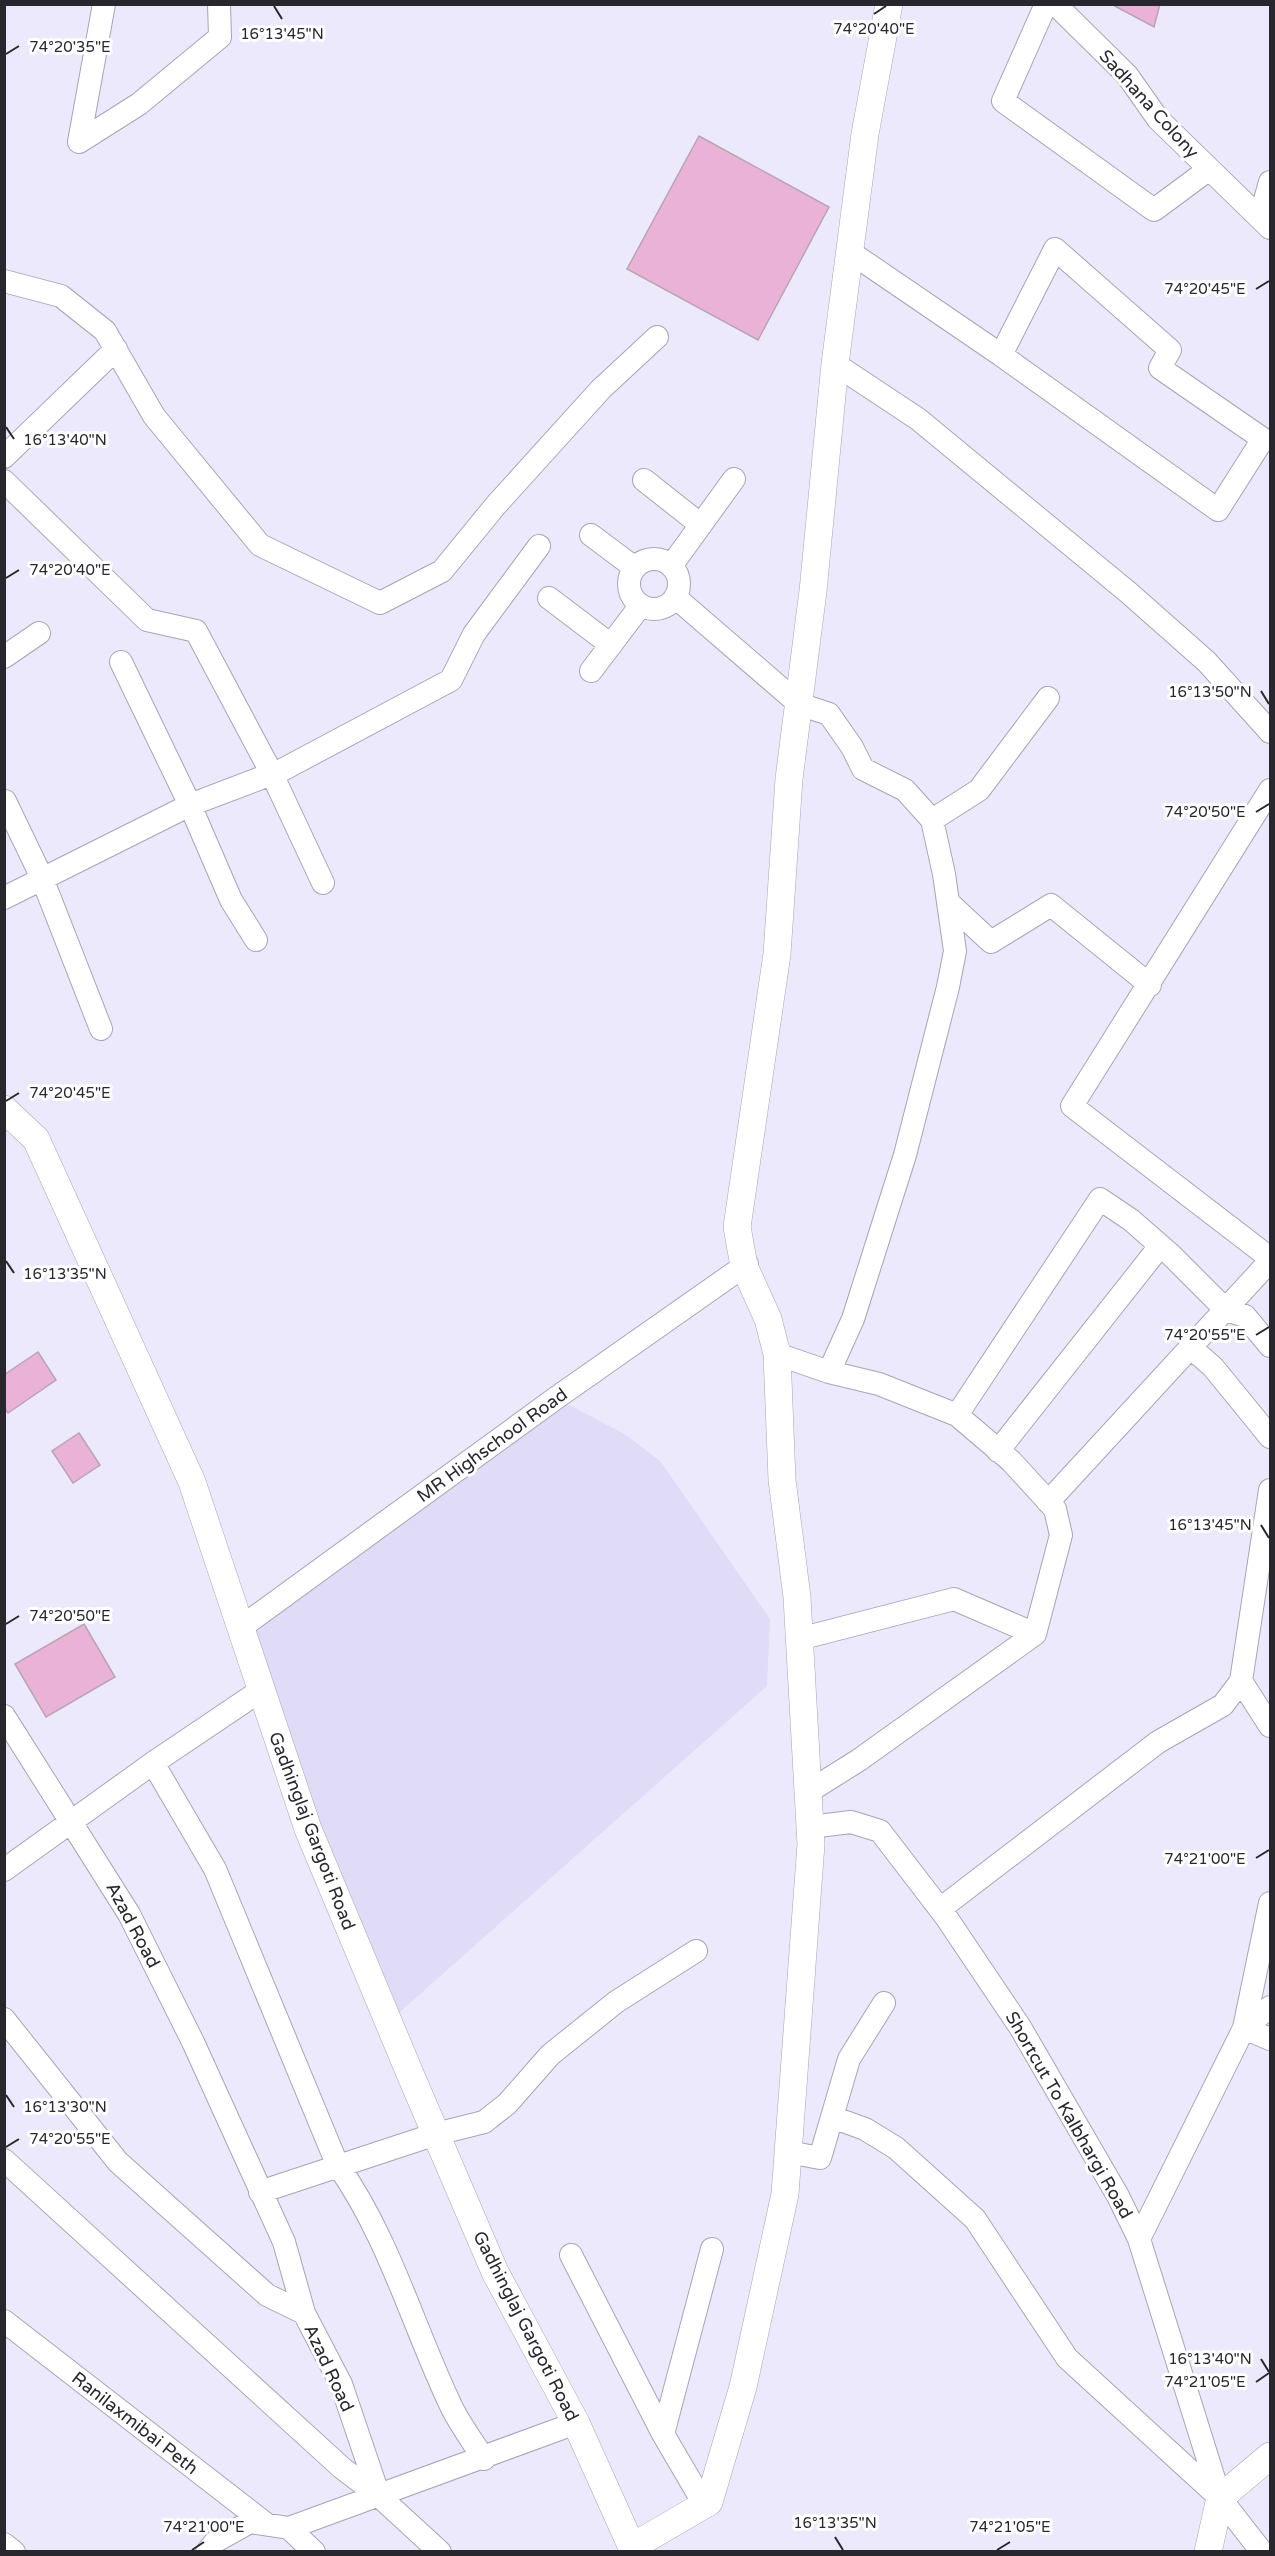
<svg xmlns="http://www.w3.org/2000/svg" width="1275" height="2556" font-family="'Varela Round',sans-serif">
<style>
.built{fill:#e0dbf6}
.building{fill:#ebb2d7;stroke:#b8a5b1;stroke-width:1.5}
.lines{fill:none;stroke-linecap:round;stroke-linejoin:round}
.minor-casing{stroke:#a7a4b7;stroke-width:24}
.tertiary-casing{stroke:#a7a4b7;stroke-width:28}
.minor{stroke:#fff;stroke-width:22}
.tertiary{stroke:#fff;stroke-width:27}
.ticks{fill:none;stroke:#28272e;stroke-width:2}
.labels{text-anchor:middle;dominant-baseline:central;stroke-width:6;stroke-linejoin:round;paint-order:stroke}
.street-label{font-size:18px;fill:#28272e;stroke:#fff}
.ticks-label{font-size:15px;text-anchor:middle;fill:#28272e;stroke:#fff;stroke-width:6;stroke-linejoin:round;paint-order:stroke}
</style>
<rect width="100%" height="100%" fill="#ede9fd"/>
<!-- built -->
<path class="built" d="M556,1398L626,1435L660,1461L681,1491L770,1619L767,1686L391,2020L240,1628Z"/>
<!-- building -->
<path class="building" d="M1111,4H1160L1154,27Z
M699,136L829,207L758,340L627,269Z
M38,1352L56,1380L8,1413L4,1407V1375Z
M79,1433L100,1465L73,1483L52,1451Z
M84,1624L115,1677L46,1717L15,1664Z"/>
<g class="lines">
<!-- minor casing -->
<g class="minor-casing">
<path id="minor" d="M104,4L79,142L139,104L220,37L219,4
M1046,4L1003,101L1154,210L1208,170
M1055,4L1127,75L1158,119L1270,228
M1260,218L1270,182
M850,252L1001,355L1055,249L1170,350L1160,368L1263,439L1218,510L1001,355
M4,281L61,296L105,331L154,416L260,545L380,603L442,571L496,505L601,389L657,337
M835,364L918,419L1129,593L1207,662L1270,732
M4,457L116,349
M644,480L701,525
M4,481L147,620L196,631L272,774L323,883
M591,535L635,568
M629 584a25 25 0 1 1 50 0a25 25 0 1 1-50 0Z
M671,566L734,479
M675,597L799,704L829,714L852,747L863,769L905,790L932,820L944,874L955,951L948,987L905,1155L853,1319L829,1372
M549,598L611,645
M4,657L39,633
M121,662L190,805L231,900L256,940
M591,671L641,605
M1270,790L1072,1106L1270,1258
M5,801L42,878L101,1029
M932,820L979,790L1048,698
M4,898L190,805L282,770L451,680L474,634L539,546
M948,902L991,942L1051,905L1150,985
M1191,1348L1213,1367L1270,1437
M777,1354L829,1372L879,1384L957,1415L1011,1461L1055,1509L1061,1535L1035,1634L954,1599L799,1639
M957,1415L1100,1199L1131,1220L1170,1254L1226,1310L1245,1316L1270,1346
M998,1451L1160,1246
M1048,1502L1270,1261
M240,1628L556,1398L747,1264
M1241,1681L1270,1726
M4,1716L129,1914L193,2042L284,2242L304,2313L341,2384L379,2496L342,2468L4,2160
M153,1763L215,1869L337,2164C390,2239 413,2327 452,2408C461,2426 473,2442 484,2459
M808,1792L859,1760L1035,1634
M810,1827L851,1822L880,1831L946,1917L1020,2027L1118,2196L1139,2239L1220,2498
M4,1870L153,1763L260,1691
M940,1909L1158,1742L1223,1705L1241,1681L1270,1490
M1270,2007L1244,2028L1270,2039
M4,2019L118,2162L267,2295L304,2313
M832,2117L865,2129L896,2148L975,2219L1067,2358L1220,2498L1262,2552
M788,2152L820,2158L849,2059L884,2003
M260,2192L436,2134L484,2122L507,2104L550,2055L616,2002L696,1951
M1139,2239L1244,2028L1270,1903
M571,2255L663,2434L697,2492L709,2502
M4,2321L266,2524
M663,2434L712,2249
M379,2496L440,2552
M289,2528L314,2552
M4,2544L14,2552
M207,2552L216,2541L250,2522L289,2528L576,2423"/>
</g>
<!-- tertiary casing -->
<g class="tertiary-casing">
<path id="tertiary" d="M4,1109L36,1139L192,1482L308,1829L411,2076L495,2272L576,2423L634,2552
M632,2547L709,2502L743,2387L785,2194L811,1844L797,1597L782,1480L777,1354L768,1319L744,1266L737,1227L777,954L789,779L813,591L835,364L865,134L889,4
M1208,2552L1220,2498L1270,2456"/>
</g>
<!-- minor -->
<use href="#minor" class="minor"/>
<!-- tertiary -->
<use href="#tertiary" class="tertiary"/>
</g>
<!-- ticks -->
<path class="ticks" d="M274,6L282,19M874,14L886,6M6,54L19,46M1256,289L1269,281M6,427L14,439M6,578L19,570M1261,691L1269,704M1256,812L1269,804M6,1101L19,1093M6,1261L14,1273M1256,1335L1269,1327M1261,1525L1269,1538M6,1624L19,1616M1256,1858L1269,1850M6,2095L14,2107M6,2147L19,2139M1261,2359L1269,2372M1256,2382L1269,2373M835,2537L843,2550M192,2550L204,2542M997,2550L1010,2542"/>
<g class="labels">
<!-- street labels -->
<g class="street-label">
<text transform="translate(1149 104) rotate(48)">Sadhana Colony</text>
<text transform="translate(492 1445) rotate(-36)">MR Highschool Road</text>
<text transform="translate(312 1831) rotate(69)">Gadhinglaj Gargoti Road</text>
<text transform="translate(133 1925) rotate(62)">Azad Road</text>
<text transform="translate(1069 2115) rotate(60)">Shortcut To Kalbhargi Road</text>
<text transform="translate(526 2326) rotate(63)">Gadhinglaj Gargoti Road</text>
<text transform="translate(329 2368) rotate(65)">Azad Road</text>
<text transform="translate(135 2423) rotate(38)">Ranilaxmibai Peth</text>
</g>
</g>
<g class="ticks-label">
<text x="874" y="34">74°20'40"E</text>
<text x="282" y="39">16°13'45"N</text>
<text x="70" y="52">74°20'35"E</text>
<text x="1205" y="294">74°20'45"E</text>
<text x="65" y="445">16°13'40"N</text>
<text x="70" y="575">74°20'40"E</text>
<text x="1210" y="697">16°13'50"N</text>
<text x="1205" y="817">74°20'50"E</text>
<text x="70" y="1098">74°20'45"E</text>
<text x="65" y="1279">16°13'35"N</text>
<text x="1205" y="1340">74°20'55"E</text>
<text x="1210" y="1530">16°13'45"N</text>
<text x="70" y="1621">74°20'50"E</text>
<text x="1205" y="1864">74°21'00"E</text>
<text x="65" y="2112">16°13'30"N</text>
<text x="70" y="2144">74°20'55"E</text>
<text x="1210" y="2364">16°13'40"N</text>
<text x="1205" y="2387">74°21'05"E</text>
<text x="835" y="2528">16°13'35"N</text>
<text x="204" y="2532">74°21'00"E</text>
<text x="1010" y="2532">74°21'05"E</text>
</g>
<!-- border -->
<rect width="1275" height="2556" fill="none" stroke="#28272e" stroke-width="12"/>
</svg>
